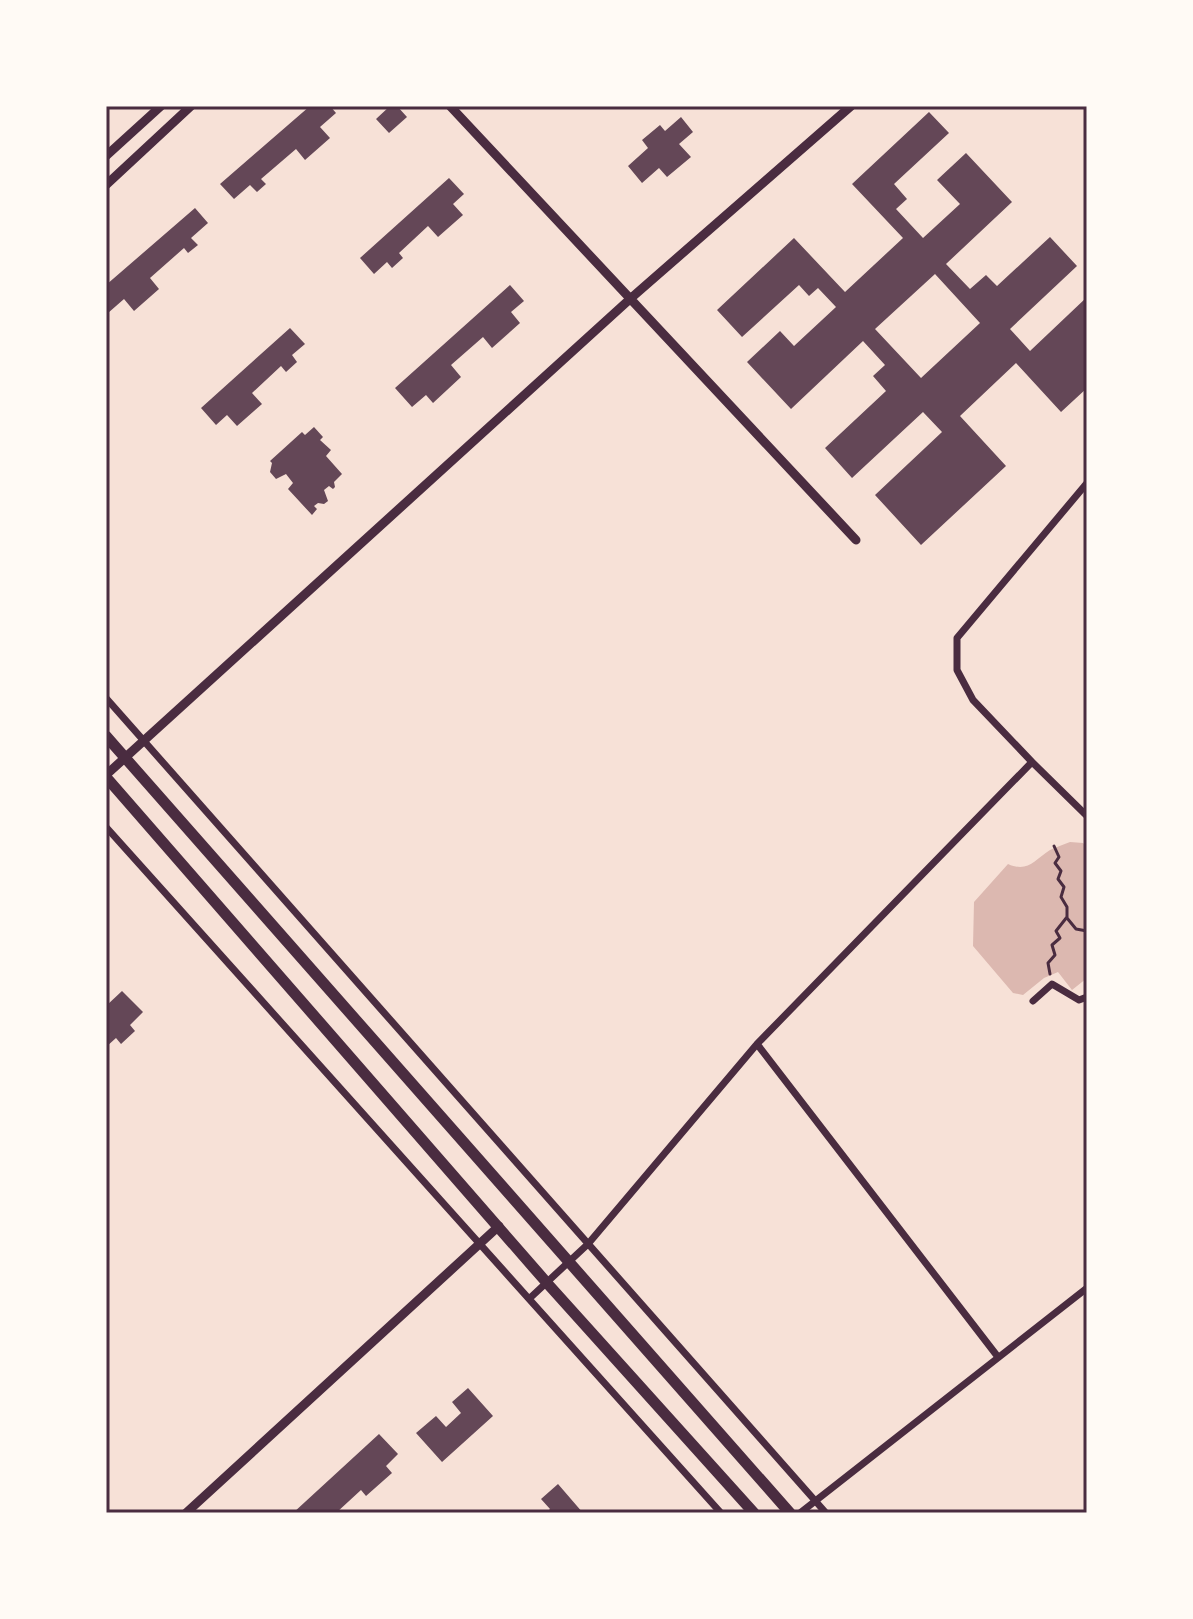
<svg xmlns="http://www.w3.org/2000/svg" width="1193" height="1619" font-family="'Sofia Sans Condensed',sans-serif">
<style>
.water{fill:#dcb8b0}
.building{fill:#644757;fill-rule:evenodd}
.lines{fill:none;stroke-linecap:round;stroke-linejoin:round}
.path{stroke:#4a2c40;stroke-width:3}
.minor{stroke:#4a2c40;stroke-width:7}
.tertiary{stroke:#4a2c40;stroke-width:9}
.primary{stroke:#4a2c40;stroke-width:11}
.neatline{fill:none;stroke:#4a2c40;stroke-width:3}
</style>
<rect width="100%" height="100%" fill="#f7e1d7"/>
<!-- water -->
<path class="water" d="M1070,842L1083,843L1087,847V978L1072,990L1058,972L1044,978L1023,995L1013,993L973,946L974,902L1008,864C1028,873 1034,860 1050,850C1056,847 1063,845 1070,842Z"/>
<!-- building -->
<path class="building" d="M310,106H330L336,113L320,127L330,138L305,160L296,149L261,179L266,184L257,192L250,185L234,199L220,184Z
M390,106H397L407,117L389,133L376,119Z
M929,112L949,133L894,184L907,199L896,209L923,238L960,204L937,180L966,153L1012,202L946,264L970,289L986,275L997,286L1050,237L1077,266L1010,329L1030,351L1087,297V388L1061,412L1016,363L960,416L1006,466L921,545L875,495L942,432L923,412L852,478L825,448L886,391L873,376L885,365L863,341L791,409L747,362L780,331L794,346L836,307L818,288L809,296L799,285L742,337L717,310L794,238L845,292L903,238L852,184ZM935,274L980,323L921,378L875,329Z
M681,117L693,132L679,144L691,157L667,177L659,168L642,183L628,166L648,148L642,140L660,125L665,131Z
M449,178L464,194L453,204L463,215L438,237L428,226L399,253L403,258L392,268L387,262L374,274L360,258Z
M195,208L208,223L191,238L198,245L188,253L184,248L150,278L159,289L134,311L124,299L108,313L106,310V285Z
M510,285L524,301L511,312L520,323L492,348L483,337L451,365L461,377L433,403L426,395L412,407L395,388Z
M290,328L305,344L292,355L297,362L286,372L281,366L252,393L262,404L237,426L227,415L216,425L201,408Z
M314,427L323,437L320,440L331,450L326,456L342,474L334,482L335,487L333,489L329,486L324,490L328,501L324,504L318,503L314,506L317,509L312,515L288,489L293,483L286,474L276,479L270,472L272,463L270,461L302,432L305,435Z
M122,991L143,1012L130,1025L135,1031L121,1044L116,1038L106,1047V1006Z
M468,1388L493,1416L442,1462L416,1433L436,1416L446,1427L461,1413L452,1402Z
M379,1434L398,1454L386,1466L392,1473L366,1496L361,1490L336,1513H293Z
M558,1484L583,1513H546L550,1509L541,1499Z"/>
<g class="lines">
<!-- path -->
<path class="path" d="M1054,846L1059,857L1055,863L1061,871L1058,879L1064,887L1061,897L1067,907V918L1076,929L1087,931
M1050,974L1048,963L1055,955L1052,945L1060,938L1056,931L1067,917"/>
<!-- minor -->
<path class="minor" d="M106,698L826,1513
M1032,762L973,700L957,670V638L1087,483
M106,827L721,1513
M1033,1001L1052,984L1079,1000L1087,997
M757,1044L998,1357
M530,1298L588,1244L757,1044L1032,762L1087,816
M800,1513L1087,1288"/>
<!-- tertiary -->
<path class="tertiary" d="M450,106L856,540
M106,156L161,106
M106,185L191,106
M106,775L630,299L851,106
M186,1513L499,1226"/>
<!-- primary -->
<path class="primary" d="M106,736L790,1513
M106,777L547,1283L754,1513"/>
</g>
<!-- border -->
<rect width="1193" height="1619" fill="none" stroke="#fffaf5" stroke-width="216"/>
<rect x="108" y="108" width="977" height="1403" class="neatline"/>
</svg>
